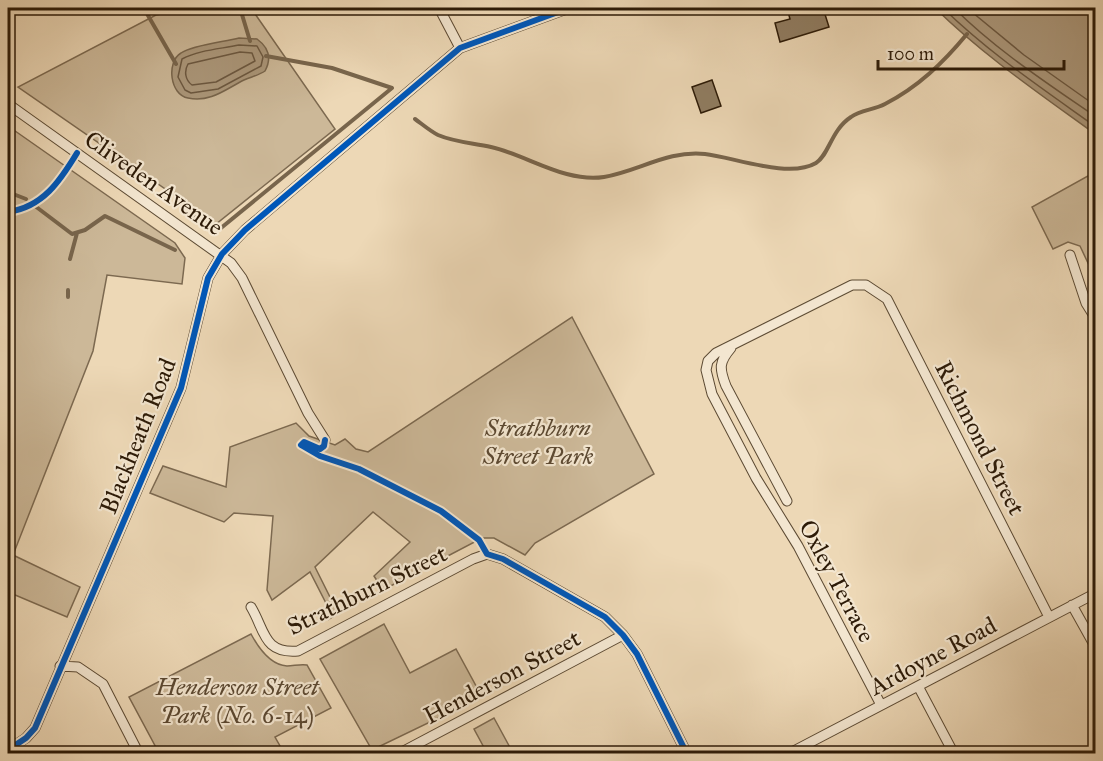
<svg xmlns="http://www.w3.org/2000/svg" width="1103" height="761" font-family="'IM FELL Great Primer',serif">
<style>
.green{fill:#ccb898;stroke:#7c6950;stroke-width:1.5}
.water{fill:#ab977a;stroke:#78654c;stroke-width:1.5}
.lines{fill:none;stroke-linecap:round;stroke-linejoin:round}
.shore{stroke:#6c5840;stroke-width:1.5}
.stream{stroke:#78654c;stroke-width:4}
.building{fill:#907d62;stroke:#2c1a07;stroke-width:1.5}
.street-casing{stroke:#5c4a33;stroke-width:11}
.street{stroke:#f3e6d0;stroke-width:9}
.cycleway-casing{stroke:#f3e6d0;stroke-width:10}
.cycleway{stroke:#0057b8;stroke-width:6}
.labels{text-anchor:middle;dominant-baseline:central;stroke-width:4.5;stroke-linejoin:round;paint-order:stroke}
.street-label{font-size:24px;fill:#2c1a07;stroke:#f3e6d0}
.park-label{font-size:24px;font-style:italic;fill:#5c4932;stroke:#f3e6d0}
</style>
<rect width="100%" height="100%" fill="#edd8b6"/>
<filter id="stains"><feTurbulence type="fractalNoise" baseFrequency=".00333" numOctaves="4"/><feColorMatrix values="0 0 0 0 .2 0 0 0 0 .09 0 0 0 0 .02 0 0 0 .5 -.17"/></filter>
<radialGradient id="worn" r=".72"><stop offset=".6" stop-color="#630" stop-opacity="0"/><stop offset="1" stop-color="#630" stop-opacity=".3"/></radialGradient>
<!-- green -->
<path class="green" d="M189,8H251L335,129L216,224L18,87L156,15Z
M8,126L175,243L185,258L182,284L107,275L93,351L13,555L80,587L67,617L8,592Z
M1095,172V278L1080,246L1068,242L1053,249L1032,207Z
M572,317L654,474L535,543L525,555L494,538H482L383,590L374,576L410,542L373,512L315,567L337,611L341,612L329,619L331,613L310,572L272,600L267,590L273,516L234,513L224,522L150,493L163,466L226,487L230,447L296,423L309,436L335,445L345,439L356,449L368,452Z
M384,624L410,673L456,649L482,697L372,750L320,659Z
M251,634C258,647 270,665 287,666C294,666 299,664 307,665L331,708L275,737L284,753H159L129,697Z
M494,718L513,753H487L474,729Z"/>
<!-- water -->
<path class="water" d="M935,8H1095V134C1040,94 984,56 935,8Z
M239,38L257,39C268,47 272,58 265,71C259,75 251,77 244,80C226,89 210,103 188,98C170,95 166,62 181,53C193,45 223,42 239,38Z"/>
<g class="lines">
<!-- shore -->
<path class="shore" d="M943,8C989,53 1043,89 1096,127
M954,8C996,50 1047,83 1096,117
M967,8L1024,55L1096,106
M239,45L257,46L263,57L261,66L218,89L191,93L185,90L178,77L182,59C199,50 220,49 239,45Z
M240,52L252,53L255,61L216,82L192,85C185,80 184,71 188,64Z"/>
<!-- stream -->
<path class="stream" d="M240,8L250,41
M146,12L176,64
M415,119C422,124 430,131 438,135C454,142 473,143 491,147C527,155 565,183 604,177C639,171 668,150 705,154C733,157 789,179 816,163C829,155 831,130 851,117C860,110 874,110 885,104C918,87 943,63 967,34
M8,192L26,199
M35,206L72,234L85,230L105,216L175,250
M193,216L221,228L392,88L332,68L266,56
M70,259L77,233
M68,290V297"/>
</g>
<!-- building -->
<path class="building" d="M787,8H823L829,27L780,42L775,23L790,19Z
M712,80L721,106L701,113L692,87Z"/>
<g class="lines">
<!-- street casing -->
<g class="street-casing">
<path id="street" d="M439,8L460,48
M8,104L231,263L242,278L308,413L325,440
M1070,255L1086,303L1096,319
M731,348C719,362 719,368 726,386L787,501
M1072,605L1096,648
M251,607C265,630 263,654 298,651L473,559L487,554L503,559L605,617L623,635L637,654L687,754
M60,666L78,667L103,684L139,754
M918,686L954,754
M881,705L798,546L756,478L712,394L706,370L708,361L716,353L852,285H866L887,299L1049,617
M8,750L26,738L35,728L181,388L208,278L222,254L245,230L460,48L569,8
M398,754L623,635
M788,754L1096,593"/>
</g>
<!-- street -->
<use href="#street" class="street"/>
<!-- cycleway casing -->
<g class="cycleway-casing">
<path id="cycleway" d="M8,212C43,207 60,181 77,153
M325,440L324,446L320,449L304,442L301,445L320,456L359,469L441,511L479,540L487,554L503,559L605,617L623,635L637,654L687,754
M8,750L26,738L35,728L181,388L208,278L222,254L245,230L460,48L569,8"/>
</g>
<!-- cycleway -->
<use href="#cycleway" class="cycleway"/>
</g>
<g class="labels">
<!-- street labels -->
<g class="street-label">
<text transform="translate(154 183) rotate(35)">Cliveden Avenue</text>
<text transform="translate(138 436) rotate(-68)">Blackheath Road</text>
<text transform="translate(980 438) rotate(63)">Richmond Street</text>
<text transform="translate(837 581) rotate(62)">Oxley Terrace</text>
<text transform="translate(367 590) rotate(-26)">Strathburn Street</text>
<text transform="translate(933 656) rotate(-28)">Ardoyne Road</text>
<text transform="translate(502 677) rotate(-28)">Henderson Street</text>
</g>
<!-- park labels -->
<g class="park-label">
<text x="538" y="428">Strathburn<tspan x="538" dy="28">Street Park</tspan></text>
<text x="237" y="687">Henderson Street<tspan x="237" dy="28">Park (No. 6-14)</tspan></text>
</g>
</g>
<!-- margin -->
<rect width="1103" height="761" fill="none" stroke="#edd8b6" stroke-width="30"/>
<rect x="9" y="9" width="1085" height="743" fill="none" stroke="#2c1a07" stroke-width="3"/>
<rect x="15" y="15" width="1073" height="731" fill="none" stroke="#2c1a07" stroke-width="1.5"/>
<!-- scale -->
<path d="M878 60v9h186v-9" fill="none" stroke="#2c1a07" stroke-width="3"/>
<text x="887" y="60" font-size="18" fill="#2c1a07" stroke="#f3e6d0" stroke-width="4.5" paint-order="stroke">100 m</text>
<rect width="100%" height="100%" filter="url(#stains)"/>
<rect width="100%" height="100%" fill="url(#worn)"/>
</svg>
